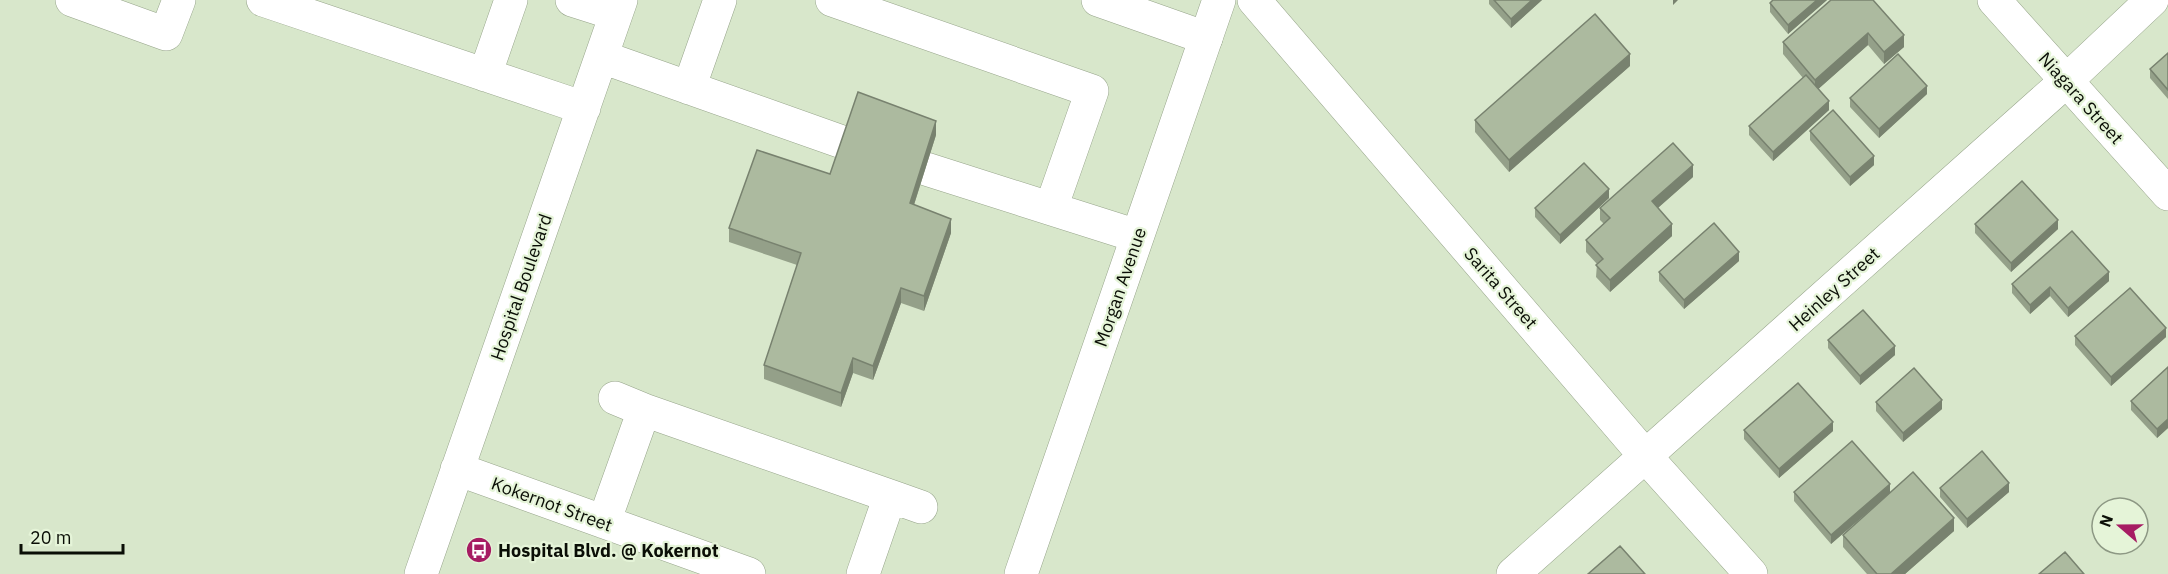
<svg xmlns="http://www.w3.org/2000/svg" width="2168" height="574" font-family="'IBM Plex Sans',sans-serif">
<style>
.lines{fill:none;stroke-linecap:round;stroke-linejoin:round}
.minor-casing{stroke:#96a48a;stroke-width:34}
.major-casing{stroke:#96a48a;stroke-width:34}
.minor{stroke:#fff;stroke-width:33}
.major{stroke:#fff;stroke-width:33}
.wall{fill:#94a089}
.shaded-wall{fill:#78826f}
.building{fill:#acba9f;stroke:#78826f;stroke-width:1.5}
.labels{text-anchor:middle;dominant-baseline:central;stroke-width:4.5;stroke-linejoin:round;paint-order:stroke}
.street-label{font-size:18px;fill:#0a0e06;stroke:#e5f4d8}
.poi-label{font-size:18px;font-weight:bold;fill:#0a0e06;stroke:#e5f4d8;text-anchor:start}
</style>
<rect width="100%" height="100%" fill="#d8e7cb"/>
<g class="lines">
<!-- minor casing -->
<g class="minor-casing">
<path id="minor" d="M72,0L166,34L179,0
M263,0L584,108
M572,0L616,14
M832,0L1092,91L1051,208
M1098,0L1206,38
M1254,0L1647,458L1751,574
M1994,0L2168,194
M602,57L845,143
M485,75L511,0
M689,88L720,0
M926,169L1137,236
M615,398L644,410
M457,469L749,574
M890,496L921,507
M604,522L644,410L890,496L863,574
M421,574L621,0
M1513,574L2065,82L2152,0"/>
</g>
<!-- major casing -->
<g class="major-casing">
<path id="major" d="M1021,574L1219,0"/>
</g>
<!-- minor -->
<use href="#minor" class="minor"/>
<!-- major -->
<use href="#major" class="major"/>
</g>
<!-- wall -->
<path class="wall" d="M1489,0H1542L1511,28L1489,4Z
M1773,0H1827L1788,34L1770,12V3Z
M1831,0L1904,47L1884,64L1868,45L1818,89L1829,110L1773,161L1749,135V126L1803,78L1783,54V42Z
M2168,53V99L2150,78V69Z
M1630,66L1509,172L1475,132V120Z
M1927,94L1879,138L1850,107V98Z
M1810,131L1874,165L1850,186L1810,140Z
M936,135L914,205L951,233L924,311L901,303L873,380L853,373L841,407L764,379V365L797,265L729,242V228L830,174Z
M1693,177L1658,208L1672,236L1610,292L1596,277L1597,264L1586,252V240L1604,224L1600,220V208Z
M1609,198L1560,244L1535,217V208Z
M1975,224L2058,229L2011,272L1975,233Z
M1739,261L1684,309L1659,281V272Z
M2109,281L2068,317L2050,296L2030,314L2012,293V284Z
M2075,336L2166,337L2111,386L2075,345Z
M1828,340L1895,355L1860,385L1828,348Z
M2168,367V428L2157,438L2131,410V401Z
M1876,402L1942,409L1903,442L1876,411Z
M1744,430L1833,431L1779,478L1744,439Z
M1940,488L2009,492L1967,528L1940,497Z
M1794,492L1890,493L1954,531L1905,574H1867L1843,547V535L1885,497L1831,544L1794,501Z"/>
<!-- shaded-wall -->
<path class="shaded-wall" d="M1532,0H1542L1511,28V19Z
M1673,0H1678L1673,5Z
M1817,0H1827L1788,34V25Z
M1868,33V45L1815,92V80Z
M1904,35V47L1884,64V52Z
M1630,54V66L1509,172V160Z
M1927,86V94L1879,138V129Z
M1829,101V110L1773,161V152Z
M936,121V135L910,217V203Z
M1874,156V165L1850,186V177Z
M1693,165V177L1652,213V201Z
M1609,189V198L1560,244V235Z
M951,219V233L924,311V296Z
M2058,220V229L2011,272V263Z
M1672,224V236L1610,292V280Z
M1739,252V261L1684,309V300Z
M2109,272V281L2068,317V308Z
M2050,287V296L2030,314V305Z
M901,288V303L873,380V366Z
M2166,328V337L2111,386V377Z
M1895,346V355L1860,385V376Z
M853,358V373L841,407V393Z
M1942,400V409L1903,442V433Z
M2168,419V428L2157,438V429Z
M1833,422V431L1779,478V469Z
M2009,483V492L1967,528V519Z
M1890,484V493L1831,544V535Z
M1954,518V531L1905,574H1891Z"/>
<!-- building -->
<path class="building" d="M1494,0H1532L1511,19Z
M1773,0H1817L1788,25L1770,3Z
M1831,0H1873L1904,35L1884,52L1868,33L1815,80L1783,42Z
M1595,14L1630,54L1509,160L1475,120Z
M2168,53V90L2150,69Z
M1898,54L1927,86L1879,129L1850,98Z
M1806,75L1829,101L1773,152L1749,126Z
M858,92L936,121L910,203L951,219L924,296L901,288L873,366L853,358L841,393L764,365L801,253L729,228L757,150L830,174Z
M1833,110L1874,156L1850,177L1810,131Z
M1673,143L1693,165L1652,201L1672,224L1610,280L1596,265L1603,259L1586,240L1610,218L1600,208Z
M1584,163L1609,189L1560,235L1535,208Z
M2022,181L2058,220L2011,263L1975,224Z
M1714,223L1739,252L1684,300L1659,272Z
M2072,231L2109,272L2068,308L2050,287L2030,305L2012,284Z
M2130,288L2166,328L2111,377L2075,336Z
M1863,310L1895,346L1860,376L1828,340Z
M2168,367V419L2157,429L2131,401Z
M1914,368L1942,400L1903,433L1876,402Z
M1798,383L1833,422L1779,469L1744,430Z
M1852,441L1890,484L1831,535L1794,492Z
M1982,451L2009,483L1967,519L1940,488Z
M1913,472L1954,518L1891,574H1877L1843,535Z
M1620,546L1645,574H1588Z
M2065,552L2084,574H2039Z"/>
<!-- icons -->
<defs>
<g id="bus-disc" transform="scale(1.35)"><circle r="9.5" fill="#a61c63" stroke="#e5f4d8"/><path d="M-5-6H5V4H4V6H2V4H-2V6H-4V4H-5ZM-3.5-4V0h7V-4ZM-3.5 1.2v1.5H-2V1.2ZM2 1.2v1.5H3.5V1.2Z" fill="#fff"/></g>
</defs>
<g fill-rule="evenodd">
<use href="#bus-disc" x="479" y="550"/>
</g>
<g class="labels">
<!-- street labels -->
<g class="street-label">
<text transform="translate(2081 98) rotate(48)">Niagara Street</text>
<text transform="translate(521 287) rotate(-71)">Hospital Boulevard</text>
<text transform="translate(1120 287) rotate(-71)">Morgan Avenue</text>
<text transform="translate(1501 288) rotate(49)">Sarita Street</text>
<text transform="translate(1834 289) rotate(-42)">Heinley Street</text>
<text transform="translate(552 504) rotate(20)">Kokernot Street</text>
</g>
<!-- poi labels -->
<g class="poi-label">
<text x="498" y="550">Hospital Blvd. @ Kokernot</text>
</g>
</g>
<!-- north arrow -->
<g transform="translate(2120 526) rotate(290)"><circle r="28" fill="#e5f4d8" stroke="#8d9884" stroke-width="1.5"/>
<path d="M0-4.5L10 22L0 15L-10 22Z" fill="#a61c63"/>
<text y="-9" font-size="16" font-weight="bold" text-anchor="middle" fill="#0a0e06">N</text>
</g>
<!-- scale -->
<path d="M21 544v9h102v-9" fill="none" stroke="#0a0e06" stroke-width="3"/>
<text x="30" y="544" font-size="18" fill="#0a0e06" stroke="#e5f4d8" stroke-width="4.5" paint-order="stroke">20 m</text>
</svg>
